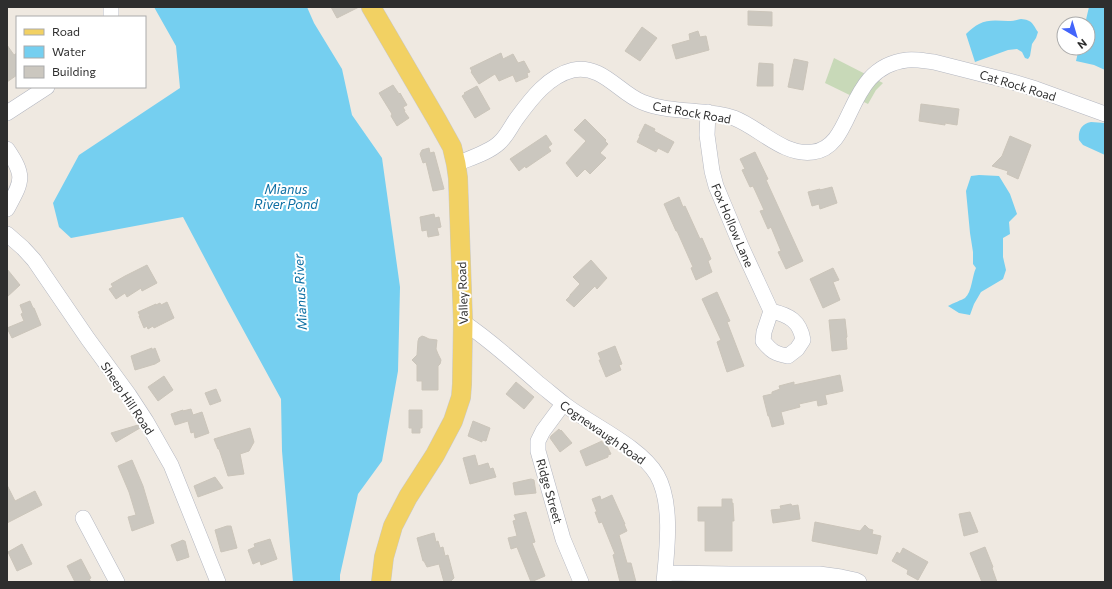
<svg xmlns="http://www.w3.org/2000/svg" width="1112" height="589" font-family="Commissioner,sans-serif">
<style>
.cemetery{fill:#c8d9b8}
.water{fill:#75cff0}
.building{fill:#cbc7bf;stroke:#cbc5ba}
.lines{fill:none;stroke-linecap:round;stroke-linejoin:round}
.minor-casing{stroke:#b4b7c1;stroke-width:16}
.major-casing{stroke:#c9c9c9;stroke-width:20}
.minor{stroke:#fff;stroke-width:15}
.major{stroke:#f2d163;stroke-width:19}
.labels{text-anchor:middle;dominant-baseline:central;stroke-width:4;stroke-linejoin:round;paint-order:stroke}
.street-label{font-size:12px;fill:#2e2e2e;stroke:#fff}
.water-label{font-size:13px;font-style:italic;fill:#0d6fa3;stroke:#fff}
</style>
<rect width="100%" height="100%" fill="#efe9e1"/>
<!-- cemetery -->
<path class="cemetery" d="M834,58L883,83L876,90L868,104L825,83Z"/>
<!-- water -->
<path class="water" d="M154,7H307L314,23L342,69L352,115L382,158L400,287L398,371L382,461L358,494L340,575V582H293L282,451L281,399L228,302L183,217L71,238L59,227L53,203L79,155L180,88L176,46Z
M1089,7H1105V70L1094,65L1076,61L1079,48H1088V24H1085Z
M1021,19C1032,20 1032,23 1038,32L1036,38L1032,44L1030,56L1028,59L1025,58L1022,52L1017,49L1008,50L975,62L966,34C970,30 975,26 979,24C988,19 999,21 1008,21C1013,21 1017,20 1021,19Z
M1091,122L1105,123V155L1083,145L1079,140C1078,131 1081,124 1091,122Z
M979,175L999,176L1010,194L1017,214L1009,222L1010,234L1003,238V257L1006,270L1003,279L981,292L974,304L970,315L959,313L948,306C953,303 962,300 965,298C972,292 972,276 976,268L973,264V252L970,233L966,191L971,176Z"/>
<!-- building -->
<path class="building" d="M331,7H359L337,18Z
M748,11L772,12V26L748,25Z
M642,27L657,38L640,61L625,51Z
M698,31L700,37L706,36L709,50L676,59L672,45L690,40L689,34Z
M7,45L14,55L17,53V75L7,82Z
M501,53L503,59L513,54L518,63L524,61L530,72L527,73L528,77L516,82L513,75L499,81L495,74L479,84L471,72L472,71L470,68Z
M794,59L808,62L803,90L788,87Z
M759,63L773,64V86H757Z
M393,85L399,94L400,93L407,105L403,107L405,111H404L409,118L397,126L391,116L392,114L379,93Z
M477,86L490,109L475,118L462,96L465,94L464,93Z
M921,104L959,109L957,125L945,123V125L919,121Z
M585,119L606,140L605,141L608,144L600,153L606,158L590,174L585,169L577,177L566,163L586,141L574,130Z
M645,124L655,129L654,131L674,142L668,153L658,148L656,152L637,142L640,136H639Z
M546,135L552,144L548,147L551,151L526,168L525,166L519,171L510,159Z
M1010,136L1031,145L1018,179L1007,174L1008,171L992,166L1002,156Z
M429,148L430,153L434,152L444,189L433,191L426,162L423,163L420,154L422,150Z
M755,152L768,179L766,180L803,261L786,269L778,252L781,251L771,227L768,229L760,211L764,210L753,186L750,187L742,170L745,169L740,159Z
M832,187L837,203L820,209L819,204L812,206L808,192L820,189V190Z
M679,197L683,207L685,206L700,239L702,238L711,259L708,261L712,272L696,280L691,268L693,267L677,231H676L664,204Z
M434,214L435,218L439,217L441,227L437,228L439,235L428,237L427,230L422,231L420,217Z
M591,260L607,278L597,289L595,286L574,307L566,300L570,296V295L580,284L573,277Z
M147,265L157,283L142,291L141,288L127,297L125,293L116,299L109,289L113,287L111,284L125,276Z
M833,268L839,280L833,282L840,300L823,308L810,279Z
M7,269L20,285L7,297Z
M717,292L730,321L727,322L744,366L727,372L717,342L721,340L702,299Z
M30,301L33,308H34L41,325L12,338L7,328L24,321L21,314L23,313L20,305Z
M167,302L174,318L154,328L153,326L148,329L147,326L144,328L139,316H140L138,312L156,304V305L160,303L161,305Z
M845,319L847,337L846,338L847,349L832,351L829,320Z
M422,336L425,337L429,339L437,340L436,349L438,354L441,360L440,364L438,366V390H422V381H417V365L412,360L417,355L418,341L419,338Z
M615,346L622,364L619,365L621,370L606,377L599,360H601L598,353Z
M152,348V350L155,348L160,361L155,364L135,370L131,356Z
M840,375L843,391L825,395L827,404L818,406L817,400L799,404L800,407L781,412L784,424L772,427L769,416H768L763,396L772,394V392L780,389L779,386L794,382V385Z
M164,376L173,390L158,401L148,387Z
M516,382L534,397L524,409L506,394Z
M216,389L221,401L210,405L205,393Z
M191,409L193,415L202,412L209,433L195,438L194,432L191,433L188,421L175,425L171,414L183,410V411Z
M409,410H422V428H420V433H412V428H409Z
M473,421L490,428L486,441L482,440V442L468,436Z
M138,425L140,428L116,442L111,433Z
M250,428L254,442L249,451L240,454L244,474L228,476L219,449H218L214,439Z
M559,429L560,431L561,430L572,443L560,452L550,438L551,436Z
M602,441V443L605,442L611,454L608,455V457L586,466L580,451Z
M475,455L478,466L488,463L490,469L493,468L496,477L470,484L463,458Z
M132,460L143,486L154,523L132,531L128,517L136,515L129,492L118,466Z
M215,477L223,488L198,497L194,486Z
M531,479L534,480L536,493L515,495L513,483Z
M7,485L15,501L35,491L42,505L7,523Z
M612,495L625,524H624L627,531L619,535L627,563H631L636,582H620L613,555L615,554L602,522L599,523L595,512H597L592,499L600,496L601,500Z
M722,499H732V503H733L734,521H732V551H705V521H698V507H722Z
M791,504L792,506L798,505L800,519L773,523L771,510L781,509L780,506Z
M526,512L535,542L532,543L545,576L531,582L517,547L511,549L508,538L517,536L513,521L516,520L514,515Z
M970,512L978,532L964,536L959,514Z
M815,522L860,531L865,525L869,529L873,530L872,534L881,536L877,554L812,541Z
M227,526H231L237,548L221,552L215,530Z
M434,533L436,542L438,541L440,548L443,547L445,556L448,555L454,578L450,582H444L439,564L427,567L424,561H423L417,538Z
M270,539L277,559L261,565L260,561L253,564L248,550L255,547L254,544Z
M183,540L184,541H185L189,557L177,561L171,545Z
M22,544L32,564L17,571L8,552Z
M985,547L993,567L992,568L997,582H982L970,553Z
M903,548L928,562L918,580L907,574L908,570L892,561L897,552L900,554Z
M81,559L91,578L89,579L91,582H75L67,566Z"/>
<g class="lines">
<!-- minor casing -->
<g class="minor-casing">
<path id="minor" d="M111,17V7
M708,112L707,135L712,171L716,186L741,246L771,311C789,315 800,321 803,340L797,349L788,356C775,354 771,351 763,341L764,332L771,311
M7,113L47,87
M7,149C26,177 22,181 7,209
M456,164C470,158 488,153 499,143C507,136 511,126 517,118C531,99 548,76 573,70C602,64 619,93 642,102C671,114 705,108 734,118C760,128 783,156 813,152C856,147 844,67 907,60C916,59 925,61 934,62L1013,82L1036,89L1105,114
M7,234L23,248L34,260L88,339L129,395L146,421L171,465L218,582
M463,322C490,340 514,362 538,383C547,390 555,397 564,404C591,425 640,446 657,475C673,503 667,551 664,582
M563,404L543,431L538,441V451L563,539L581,582
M83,518L117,582
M665,573L730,574H819L841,577L855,580L859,582"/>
</g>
<!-- major casing -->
<g class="major-casing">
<path id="major" d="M371,7L437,120L452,147L456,164L458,178L463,322L462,384L461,397L453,421L435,455L408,497L393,526L384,557L381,582"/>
</g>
<!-- minor -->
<use href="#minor" class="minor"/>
<!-- major -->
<use href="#major" class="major"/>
</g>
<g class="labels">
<!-- street labels -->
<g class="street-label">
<text transform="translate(1018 85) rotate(17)">Cat Rock Road</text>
<text transform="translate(692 112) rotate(10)">Cat Rock Road</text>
<text transform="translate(733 225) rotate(67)">Fox Hollow Lane</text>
<text transform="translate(462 293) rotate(-92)">Valley Road</text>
<text transform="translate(128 398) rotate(56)">Sheep Hill Road</text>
<text transform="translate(603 432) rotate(35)">Cognewaugh Road</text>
<text transform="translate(550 491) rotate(74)">Ridge Street</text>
</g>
<!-- water labels -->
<g class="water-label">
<text x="286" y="189">Mianus<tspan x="286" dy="15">River Pond</tspan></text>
<text transform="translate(300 292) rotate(-93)">Mianus River</text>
</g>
</g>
<!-- border -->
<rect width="1112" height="589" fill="none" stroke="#2e2e2e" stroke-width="16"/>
<!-- legend -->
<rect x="16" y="16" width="130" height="72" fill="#ffffff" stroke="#ababab"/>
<rect x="24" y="29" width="20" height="6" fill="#f2d163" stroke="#ababab"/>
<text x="52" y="36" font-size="12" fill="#2e2e2e">Road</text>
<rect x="24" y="46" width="20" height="12" fill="#75cff0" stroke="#ababab"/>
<text x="52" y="56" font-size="12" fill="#2e2e2e">Water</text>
<rect x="24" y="66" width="20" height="12" fill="#cbc7bf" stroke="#ababab"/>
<text x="52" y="76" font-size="12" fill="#2e2e2e">Building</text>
<!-- north arrow -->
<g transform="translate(1076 36) rotate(142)"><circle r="19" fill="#ffffff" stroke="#ababab"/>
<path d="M0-3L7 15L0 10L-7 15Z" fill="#4264fb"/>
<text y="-6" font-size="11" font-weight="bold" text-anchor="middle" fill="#2e2e2e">N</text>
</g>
</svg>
